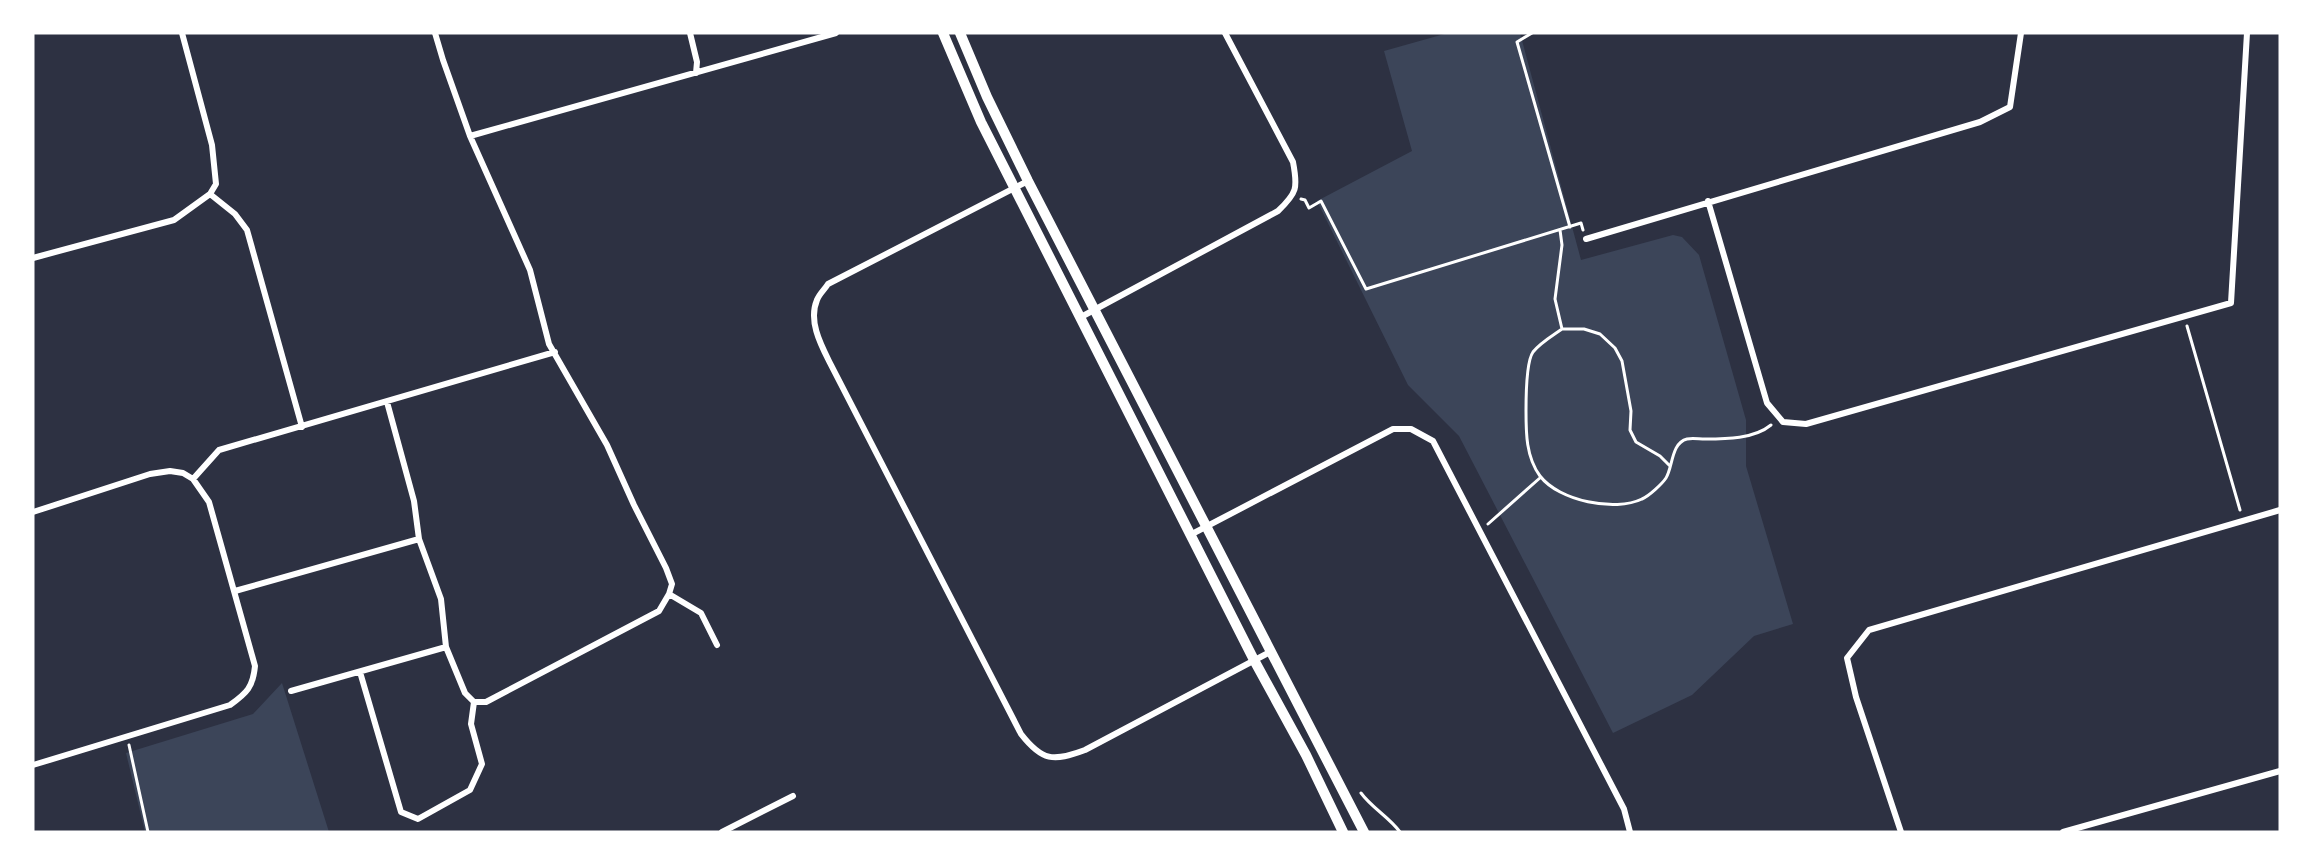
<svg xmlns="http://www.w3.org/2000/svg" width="2313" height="865" font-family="Roboto,sans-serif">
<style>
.green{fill:#3c4559}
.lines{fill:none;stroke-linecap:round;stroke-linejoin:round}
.path{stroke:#fff;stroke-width:3}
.minor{stroke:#fff;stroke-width:6}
.tertiary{stroke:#fff;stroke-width:10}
</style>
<rect width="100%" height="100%" fill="#2d3142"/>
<!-- green -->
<path class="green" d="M1448,33H1520L1581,260L1673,235L1682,237L1699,255L1746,420V466L1793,624L1754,636L1692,695L1613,733L1459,436L1408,385L1317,201L1412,151L1384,51Z
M282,683L329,832H145L126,753L253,714Z"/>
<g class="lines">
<!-- path -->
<path class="path" d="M1532,33L1517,42L1570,227
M1301,199L1305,200L1309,208L1321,201L1366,289L1581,223L1583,230
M1560,230L1562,245L1555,299L1562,329
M2187,326L2240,510
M1670,466L1660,456L1636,442L1630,430L1631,411L1622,361L1615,348L1600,334L1584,329H1562C1552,336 1540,343 1533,352C1526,362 1526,397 1526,411C1526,433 1526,457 1540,476C1559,501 1615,512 1642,499C1649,496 1662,484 1666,478C1673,467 1671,443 1687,439C1692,438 1699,439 1705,439C1726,439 1754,439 1771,425
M1488,524L1541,477
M129,745L148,832
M1361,793C1372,808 1389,817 1400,832"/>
<!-- minor -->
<path class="minor" d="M435,33L443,60L470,136L836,33
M690,33L697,62L696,73
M1028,181L828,284C825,289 819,294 817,300C808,321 821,345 830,363L1021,734C1042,761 1053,762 1085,750L1270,652
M210,194L235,214L247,230L302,427
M1708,201L1767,403L1783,422L1806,424L2231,303L2247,33
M1586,239L1980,122L2010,107L2021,33
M33,258L174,220L210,194L216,184L212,145L182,33
M1081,317L1278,211C1297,193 1298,188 1293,162L1225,33
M387,402L414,501L419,539L441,599L446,647L465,693L474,702H486L659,611L669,594L672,584L666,568L634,505L607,445L549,344L530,270L470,136
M193,479L219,450L555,352
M33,512L150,474L170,471L183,473L193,479L209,502L255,666C253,687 247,693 230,705L33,765
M1192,534L1393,429H1411L1433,441L1624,809L1630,832
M235,591L419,539
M669,594L701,613L717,645
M360,672L401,812L418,819L470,790L482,764L471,724L474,702
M291,691L446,647
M722,832L793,796
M1901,832L1856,697L1847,658L1869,630L2280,510
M2063,832L2280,771"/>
<!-- tertiary -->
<path class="tertiary" d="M943,33L981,122L1254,660L1306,755L1343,832
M960,33L987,97L1028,181L1364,832"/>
</g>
<!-- border -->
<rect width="2313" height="865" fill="none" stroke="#ffffff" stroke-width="69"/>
</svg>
